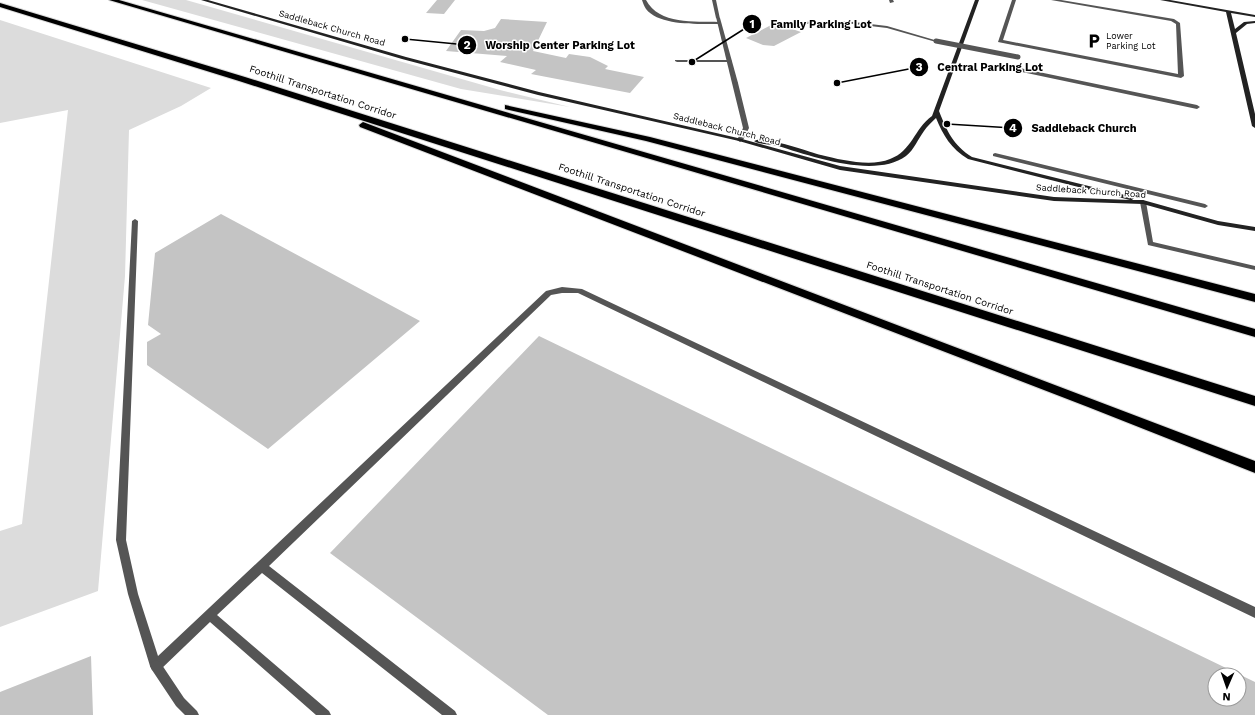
<svg xmlns="http://www.w3.org/2000/svg" width="1255" height="715" font-family="'Work Sans',sans-serif">
<style>
.green{fill:#dcdcdc}
.building{fill:#c4c4c4;fill-rule:evenodd}
.lines{fill:none;stroke-linecap:round;stroke-linejoin:round}
.motorway-casing{stroke:#dbdbdb;stroke-width:2}
.service{fill:#555;fill-rule:evenodd}
.minor{fill:#555;fill-rule:evenodd}
.tertiary{fill:#555;fill-rule:evenodd}
.secondary{fill:#222;fill-rule:evenodd}
.motorway{fill:#000;fill-rule:evenodd}
.service-bridge{stroke:#555;stroke-width:5}
.labels{text-anchor:middle;dominant-baseline:central;stroke-width:3;stroke-linejoin:round;paint-order:stroke}
.far-street-label{font-size:9px;fill:#000;stroke:#fff}
.far-poi-label{font-size:9px;fill:#000;stroke:#fff;text-anchor:start}
.street-label{font-size:10px;fill:#000;stroke:#fff}
.leader{fill:none;stroke:#000;stroke-width:1.5}
.callout-dot{fill:#000;stroke:#fff;stroke-width:1.5}
.mark-label{font-size:12px;text-anchor:middle;font-weight:bold;fill:#fff}
.callout-label{font-size:11px;text-anchor:middle;font-weight:bold;fill:#000;stroke:#fff;stroke-width:3;stroke-linejoin:round;paint-order:stroke}
</style>
<rect width="100%" height="100%" fill="#fff"/>
<!-- green -->
<path class="green" d="M142,0H186L500,90L570,107L461,89Z
M0,20L211,88L181,106L129,130L125,276L98,591L0,627V531L22,524L68,110L0,123Z"/>
<!-- building -->
<path class="building" d="M437,0H455L444,14L426,13Z
M501,19L547,22L533,51L566,58L569,54L590,57L608,66L605,69L644,77L630,93L531,74L536,70L500,62L507,56L446,51L461,30L484,31L495,28Z
M775,23L801,32L774,46L763,45L746,38Z
M221,214L420,321L268,449L147,365V342L161,334L148,325L155,253Z
M539,336L1255,682V715H548L330,553ZM1215,675H1239V699H1215Z
M91,656L93,715H0V692Z"/>
<g class="lines">
<!-- motorway casing -->
<g class="motorway-casing">
<path id="motorway" d="M109,0H119L1255,329V337Z
M0,3L245,77L1255,396V406L239,81L0,7Z
M505,105L650,137L1255,294V302L646,141L505,109Z
M363,122L1255,461V473L1088,407L360,127L359,125Z"/>
</g>
<!-- service -->
<path class="service" d="M642,0H646C659,25 695,21 719,22L721,23L719,24C699,24 659,26 646,9C644,6 643,3 642,0Z
M889,0H893L894,2L890,3Z
M1012,0H1016L1003,40L1178,74L1176,24L1171,21L1051,0H1061L1174,19L1180,23L1184,76L1181,78L998,42Z
M845,21L887,26L938,41L936,42L887,28L845,23L794,24L792,23L794,22Z
M675,60H730L732,61L730,62H677L675,61Z
M1015,67L1197,105L1200,107L1197,109L1013,70V68Z
M995,153L1205,204L1208,206L1205,208L993,156V154Z
M1143,200L1146,202L1153,242L1255,266V270L1148,245L1140,202Z
M135,219L138,221L126,540L138,594L158,656L546,291L562,287L582,289L1255,607V618L578,293H562L551,295L269,566L455,711L457,715H442L262,573L217,615L329,711L331,715H316L210,622L160,670L156,672L152,670L150,666L128,594L116,540L132,221Z"/>
<!-- minor -->
<path class="minor" d="M716,17L720,18L738,83L737,84L732,83Z"/>
<!-- tertiary -->
<path class="tertiary" d="M712,0H716L720,19L716,18Z
M735,81L738,83L749,128L743,140L740,142L737,140L743,128L732,83Z
M156,660L160,662L184,698L197,711L199,715H185L176,706L152,670L150,666L152,662Z"/>
<!-- secondary -->
<path class="secondary" d="M201,0H208L406,57L539,92L742,139L840,166L1054,197L1130,200L968,159C951,149 943,135 936,118C932,122 927,126 924,131C918,139 914,150 906,156C875,179 811,156 778,146C771,144 760,145 754,141C763,135 809,152 821,155C841,160 871,167 890,159C912,151 914,129 932,116L975,0H979L939,111C947,131 953,145 972,157L1133,197L1134,198L1132,200H1143L1218,221L1255,227V231L1218,225L1143,204L1054,201L840,170L739,141L538,95L402,59Z
M1160,0H1170L1255,15V17L1231,13L1235,29L1244,22L1255,21V23L1247,24L1236,33L1255,114V128L1252,126L1226,12Z"/>
<!-- motorway -->
<use href="#motorway" class="motorway"/>
<!-- service-bridge -->
<path class="service-bridge" d="M936,41L1018,57"/>
</g>
<!-- icons -->
<defs>
<g id="parking-bare" transform="scale(1.2)"><path d="M-3.5-5.5H1a3.5 3.5 0 0 1 0 7H-1V5.5H-3.5ZM-1-3.4V-.6H.8a1.4 1.4 0 0 0 0-2.8Z" fill="#000" stroke="#fff" stroke-width="2.5" paint-order="stroke"/></g>
</defs>
<g fill-rule="evenodd">
<use href="#parking-bare" x="1094" y="41"/>
</g>
<g class="labels">
<!-- far-street labels -->
<g class="far-street-label">
<text transform="translate(332 28) rotate(16)">Saddleback Church Road</text>
<text transform="translate(727 129) rotate(14)">Saddleback Church Road</text>
<text transform="translate(1091 191) rotate(4)">Saddleback Church Road</text>
</g>
<!-- far-poi labels -->
<g class="far-poi-label">
<text x="1106" y="36">Lower<tspan x="1106" dy="10">Parking Lot</tspan></text>
</g>
<!-- street labels -->
<g class="street-label">
<text transform="translate(323 92) rotate(18)">Foothill Transportation Corridor</text>
<text transform="translate(632 190) rotate(18)">Foothill Transportation Corridor</text>
<text transform="translate(940 288) rotate(18)">Foothill Transportation Corridor</text>
</g>
</g>
<!-- callouts -->
<path class="leader" d="M692 62L752 24M405 39L467 45M837 83L919 67M947 124L1013 128"/>
<g class="callout-dot">
<circle cx="692" cy="62" r="4"/>
<circle cx="405" cy="39" r="4"/>
<circle cx="837" cy="83" r="4"/>
<circle cx="947" cy="124" r="4"/>
<circle cx="752" cy="24" r="10"/>
<circle cx="467" cy="45" r="10"/>
<circle cx="919" cy="67" r="10"/>
<circle cx="1013" cy="128" r="10"/>
</g>
<g class="mark-label">
<text x="752" y="28">1</text>
<text x="467" y="49">2</text>
<text x="919" y="71">3</text>
<text x="1013" y="132">4</text>
</g>
<g class="callout-label">
<text x="821" y="28">Family Parking Lot</text>
<text x="560" y="49">Worship Center Parking Lot</text>
<text x="990" y="71">Central Parking Lot</text>
<text x="1084" y="132">Saddleback Church</text>
</g>
<!-- north arrow -->
<g transform="translate(1227 687) rotate(182)"><circle r="19" fill="#ffffff" stroke="#999999"/>
<path d="M0-3L7 15L0 10L-7 15Z" fill="#000000"/>
<text y="-6" font-size="11" font-weight="bold" text-anchor="middle" fill="#000000">N</text>
</g>
</svg>
